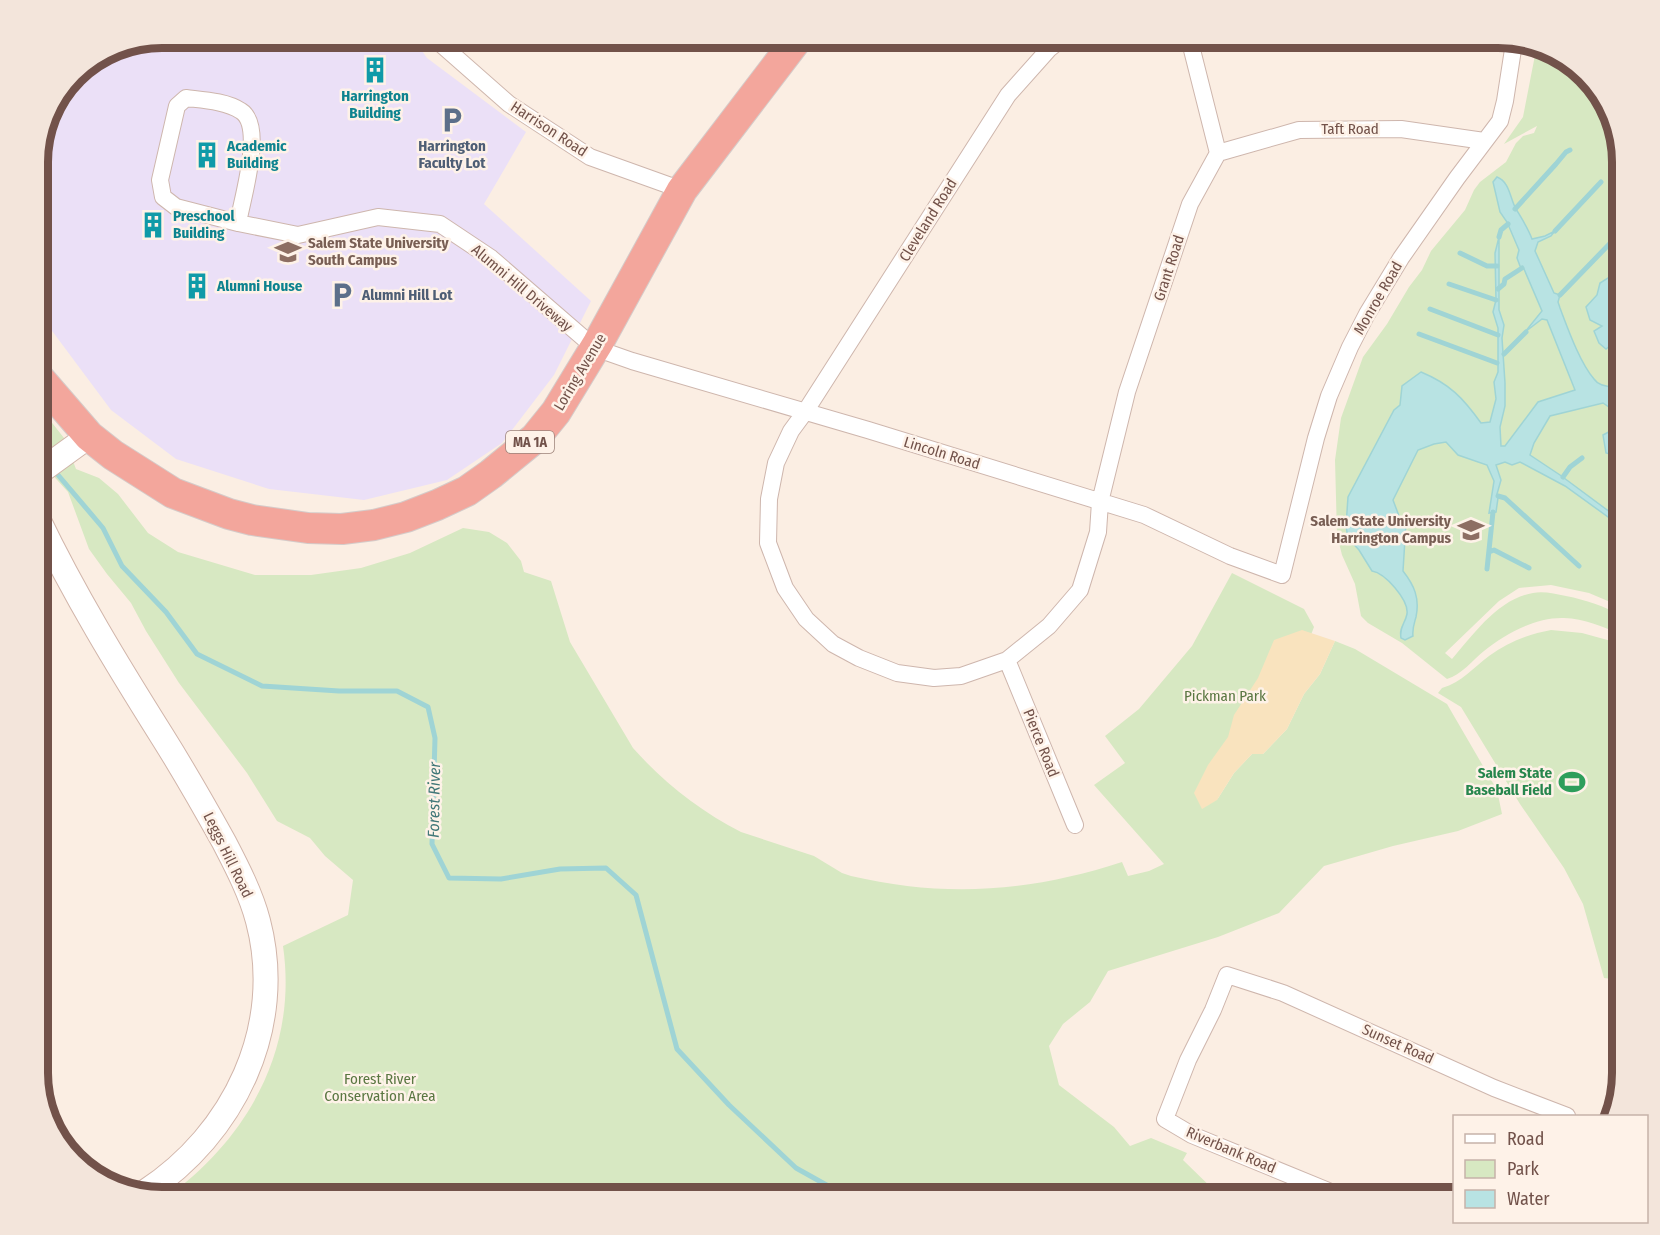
<svg xmlns="http://www.w3.org/2000/svg" width="1660" height="1235" font-family="'Fira Sans Condensed',sans-serif">
<style>
.education{fill:#ebe0f7}
.green{fill:#d7e8c2}
.sand{fill:#f9e3be}
.water{fill:#b8e3e3;stroke:#9fd4d5;stroke-width:1.5}
.lines{fill:none;stroke-linecap:round;stroke-linejoin:round}
.stream{stroke:#9fd4d5;stroke-width:5}
.street-casing{stroke:#ceb6ad;stroke-width:18}
.secondary-casing{stroke:#d1b5aa;stroke-width:26}
.highway-casing{stroke:#d5cbc9;stroke-width:32}
.street{stroke:#fff;stroke-width:16}
.secondary{stroke:#fff;stroke-width:24}
.highway{stroke:#f3a69c;stroke-width:30}
.labels{text-anchor:middle;dominant-baseline:central;stroke-width:5;stroke-linejoin:round;paint-order:stroke}
.shield{fill:#fef2e8;stroke:#9c8279;stroke-width:1.5}
.shield-label{font-size:14px;font-weight:bold;fill:#72524a}
.culture-label{font-size:15px;font-weight:bold;fill:#0d838f;stroke:#fef2e8;text-anchor:start}
.street-label{font-size:15px;fill:#72524a;stroke:#fef2e8}
.service-label{font-size:15px;font-weight:bold;fill:#4e5e75;stroke:#fef2e8}
.education-label{font-size:15px;font-weight:bold;fill:#785e54;stroke:#fef2e8;text-anchor:start}
.park-label{font-size:15px;fill:#5a7742;stroke:#fef2e8}
.leisure-label{font-size:15px;font-weight:bold;fill:#27864d;stroke:#fef2e8;text-anchor:end}
.water-label{font-size:16px;font-style:italic;fill:#3f7677;stroke:#fef2e8}
.rim{fill:none;stroke:#72524a;stroke-width:8}
</style>
<rect width="100%" height="100%" fill="#fbeee3"/>
<!-- education -->
<path class="education" d="M162,38H413L427,58L526,132L484,204L591,301L554,375L502,443L447,480L364,500L269,489L176,459L111,410L38,312V153L50,107L80,69L115,47Z"/>
<!-- green -->
<path class="green" d="M1536,50L1574,63L1610,107L1622,162V607L1589,593L1551,585L1519,588L1499,601L1445,653L1452,659C1474,634 1498,599 1533,593C1544,591 1555,594 1566,596C1586,600 1604,606 1622,616V634C1604,628 1584,618 1564,618C1536,617 1505,634 1484,651C1473,660 1461,675 1447,679L1402,643L1368,623L1361,616L1355,584L1342,555L1337,535L1335,460L1341,418L1363,357L1387,324L1409,287L1422,270L1431,251L1465,210L1474,190L1480,182L1506,162L1516,143L1523,136L1534,133L1537,126L1504,144L1523,117Z
M38,405L64,438L76,469L99,478L118,494L148,533L178,552L255,575H311L361,568L410,553L463,528L489,532L507,543L521,561L524,572L551,581L570,642L633,748C663,782 700,811 741,832L814,856L842,873L851,876C945,898 1030,892 1122,862L1128,876L1149,871L1164,864L1094,785L1125,763L1105,736L1139,709L1192,646L1232,573L1304,609L1314,627L1275,729L1226,777L1217,800L1234,773L1252,754H1263L1287,729L1304,694L1320,674L1335,641L1355,649L1447,704L1497,790L1502,814L1458,831L1393,846L1324,866L1279,913L1218,937L1108,971L1090,1002L1063,1024L1049,1046L1059,1085L1114,1127L1130,1146L1151,1138L1187,1153L1183,1160L1221,1197H167C248,1138 298,1049 283,946L348,915L353,880L325,856L310,838L277,821L247,773L179,683L146,631L131,603L107,574L89,549L68,492L38,459Z
M1551,630L1582,633L1622,644V980L1604,978L1583,904L1564,868L1520,804L1461,707L1438,693L1442,688C1462,682 1473,668 1489,656C1508,642 1529,634 1551,630Z"/>
<!-- sand -->
<path class="sand" d="M1302,630L1335,641L1320,674L1304,694L1287,729L1263,754H1252L1234,773L1217,800L1202,809L1194,793L1208,765L1228,737L1234,715L1258,678L1274,640Z"/>
<!-- water -->
<path class="water" d="M1497,177C1510,182 1510,199 1516,209C1522,219 1528,228 1532,239L1545,236L1555,231L1551,236L1538,242L1535,251L1554,293L1560,295L1558,302L1560,308C1568,329 1580,363 1594,379C1598,385 1605,386 1611,387L1622,376V396L1619,401L1622,405V416L1603,403L1550,416L1534,443L1530,455L1560,475L1622,521V527L1565,486L1520,462L1512,465L1505,462L1496,465L1501,480L1497,494L1498,498L1496,512L1489,513L1494,481L1487,465L1458,455L1446,442L1434,444L1418,450L1393,500L1399,516L1406,523L1403,571C1414,585 1420,598 1416,617C1414,624 1412,629 1413,636L1405,640L1401,638C1399,627 1405,624 1407,614C1409,600 1385,573 1372,571L1359,550L1348,538L1346,526L1348,497L1394,410L1400,405L1402,386L1421,372C1450,384 1463,398 1481,423L1490,422L1496,399L1494,382L1498,372V328L1493,312L1496,300L1495,253L1499,237V310L1504,325L1502,338L1505,383V406L1500,427L1501,446H1505L1538,402L1575,390L1547,320L1542,319L1525,332L1542,311L1524,269L1520,266L1517,258L1519,250L1507,222L1500,212L1493,182Z
M1611,276L1620,281L1622,286V333L1613,335L1610,339L1611,345L1606,349L1599,343L1594,331L1602,326L1590,320L1586,307L1597,295L1600,283Z
M1618,427L1622,430V457L1606,453L1603,435Z"/>
<g class="lines">
<!-- stream -->
<path class="stream" d="M1515,209L1556,164L1566,152L1570,150
M1555,231L1601,182
M1499,237L1501,230L1508,224
M1460,253L1487,266H1497
M1449,284L1496,300
M1498,289L1504,284L1505,279L1522,268
M1560,295L1622,231
M1430,309L1498,335
M1419,334L1497,363
M1504,354L1526,332
M53,469L103,528L122,566L166,612L197,654L262,686L339,691H397L428,707L435,738L432,844L449,878L501,879L560,869L606,868L636,895L677,1049L729,1105L796,1168L848,1197
M1563,477L1570,467L1582,458
M1498,496L1505,498L1579,566
M1489,552L1494,550L1529,568
M1487,569L1493,512"/>
<!-- street casing -->
<g class="street-casing">
<path id="street" d="M434,38L509,104L590,157L682,190
M1063,38L1049,49L1008,95L805,412L791,431L776,463L769,499L768,543L785,588L806,619L833,644L859,658L897,673L934,678L961,676L1007,660L1049,626L1080,590L1098,532L1100,502L1127,392L1190,204L1218,153L1189,38
M1218,153L1299,130L1401,129L1484,141
M238,223C242,199 265,126 241,111C226,101 202,100 186,98L177,106L160,180L163,197L176,207L238,223L298,235L378,217L440,224L491,258L595,348L632,361L868,430L1144,515L1230,556L1282,575L1316,438L1329,396L1350,347L1367,314L1401,258L1457,178L1500,121L1505,101L1514,43
M1007,660L1075,825
M1343,1197L1192,1135L1165,1119L1188,1060L1213,1010L1227,975L1283,993L1494,1088L1567,1116"/>
</g>
<!-- secondary casing -->
<g class="secondary-casing">
<path id="secondary" d="M38,473L89,436
M38,519C74,594 118,666 162,736C184,771 204,806 224,842C237,867 251,894 258,921C286,1027 234,1134 145,1192"/>
</g>
<!-- highway casing -->
<g class="highway-casing">
<path id="highway" d="M38,377L89,436L113,455L173,493L229,514L252,520L308,528L342,529L374,525L406,517L437,505L467,491L491,474L535,438L556,412L598,343L682,190L798,38"/>
</g>
<!-- street -->
<use href="#street" class="street"/>
<!-- secondary -->
<use href="#secondary" class="secondary"/>
<!-- highway -->
<use href="#highway" class="highway"/>
</g>
<!-- icons -->
<defs>
<g id="building-bare" transform="scale(2.07)"><path d="M-4-6H4V6H1V3H-1V6H-4ZM-2.5-4.3h1.7v1.8h-1.7ZM.8-4.3h1.7v1.8H.8ZM-2.5-1h1.7V.8h-1.7ZM.8-1h1.7V.8H.8Z" fill="#0f9aa8" stroke="#fef2e8" stroke-width="2.5" paint-order="stroke"/></g>
<g id="parking-bare" transform="scale(2.07)"><path d="M-3.5-5.5H1a3.5 3.5 0 0 1 0 7H-1V5.5H-3.5ZM-1-3.4V-.6H.8a1.4 1.4 0 0 0 0-2.8Z" fill="#5c6f8a" stroke="#fef2e8" stroke-width="2.5" paint-order="stroke"/></g>
<g id="university-bare" transform="scale(2.07)"><path d="M0-5L7-2L0 1L-7-2ZM-4 1L0 2.5L4 1V4Q0 6-4 4Z" fill="#8d6e63" stroke="#fef2e8" stroke-width="2.5" paint-order="stroke"/></g>
<g id="stadium-bare" transform="scale(2.07)"><path d="M0-5a6.5 5 0 1 0 0 10a6.5 5 0 1 0 0-10ZM-3.5-1.8h7v3.6h-7Z" fill="#2e9e5b" stroke="#fef2e8" stroke-width="2.5" paint-order="stroke"/></g>
</defs>
<g fill-rule="evenodd">
<use href="#building-bare" x="375" y="70"/>
<use href="#parking-bare" x="452" y="120"/>
<use href="#building-bare" x="207" y="155"/>
<use href="#building-bare" x="153" y="225"/>
<use href="#university-bare" x="288" y="252"/>
<use href="#building-bare" x="197" y="286"/>
<use href="#parking-bare" x="342" y="295"/>
<use href="#university-bare" x="1471" y="530"/>
<use href="#stadium-bare" x="1572" y="782"/>
</g>
<g class="labels">
<!-- shield labels -->
<rect class="shield" x="506" y="431" width="48" height="22" rx="4.5"/>
<g class="shield-label">
<text x="530" y="442">MA 1A</text>
</g>
<!-- culture labels -->
<g class="culture-label">
<text x="375" y="96" text-anchor="middle">Harrington<tspan x="375" dy="17">Building</tspan></text>
<text x="227" y="146">Academic<tspan x="227" dy="17">Building</tspan></text>
<text x="173" y="216">Preschool<tspan x="173" dy="17">Building</tspan></text>
<text x="217" y="286">Alumni House</text>
</g>
<!-- street labels -->
<g class="street-label">
<text transform="translate(549 129) rotate(33)">Harrison Road</text>
<text x="1350" y="129">Taft Road</text>
<text transform="translate(928 220) rotate(-58)">Cleveland Road</text>
<text transform="translate(1169 268) rotate(-72)">Grant Road</text>
<text transform="translate(522 288) rotate(40)">Alumni Hill Driveway</text>
<text transform="translate(1378 298) rotate(-60)">Monroe Road</text>
<text transform="translate(580 372) rotate(-59)">Loring Avenue</text>
<text transform="translate(942 453) rotate(17)">Lincoln Road</text>
<text transform="translate(1041 743) rotate(68)">Pierce Road</text>
<text transform="translate(228 855) rotate(64)">Leggs Hill Road</text>
<text transform="translate(1398 1044) rotate(24)">Sunset Road</text>
<text transform="translate(1231 1150) rotate(23)">Riverbank Road</text>
</g>
<!-- service labels -->
<g class="service-label">
<text x="452" y="146">Harrington<tspan x="452" dy="17">Faculty Lot</tspan></text>
<text x="362" y="295" text-anchor="start">Alumni Hill Lot</text>
</g>
<!-- education labels -->
<g class="education-label">
<text x="308" y="243">Salem State University<tspan x="308" dy="17">South Campus</tspan></text>
<text x="1451" y="521" text-anchor="end">Salem State University<tspan x="1451" dy="17">Harrington Campus</tspan></text>
</g>
<!-- park labels -->
<g class="park-label">
<text x="1225" y="696">Pickman Park</text>
<text x="380" y="1079">Forest River<tspan x="380" dy="17">Conservation Area</tspan></text>
</g>
<!-- leisure labels -->
<g class="leisure-label">
<text x="1552" y="773">Salem State<tspan x="1552" dy="17">Baseball Field</tspan></text>
</g>
<!-- water labels -->
<g class="water-label">
<text transform="translate(434 800) rotate(-89)">Forest River</text>
</g>
</g>
<!-- crop -->
<path d="M0 0H1660V1235H0ZM162 48H1498A114 114 0 0 1 1612 162V1073A114 114 0 0 1 1498 1187H162A114 114 0 0 1 48 1073V162A114 114 0 0 1 162 48Z" fill="#f3e5db" fill-rule="evenodd"/>
<path class="rim" d="M162 48H1498A114 114 0 0 1 1612 162V1073A114 114 0 0 1 1498 1187H162A114 114 0 0 1 48 1073V162A114 114 0 0 1 162 48Z"/>
<!-- legend -->
<rect x="1453" y="1115" width="195" height="108" fill="#fef2e8" stroke="#c6b2a9" stroke-width="1.5"/>
<rect x="1465" y="1134" width="30" height="9" fill="#ffffff" stroke="#c6b2a9" stroke-width="1.5"/>
<text x="1507" y="1145" font-size="18" fill="#72524a">Road</text>
<rect x="1465" y="1160" width="30" height="18" fill="#d7e8c2" stroke="#c6b2a9" stroke-width="1.5"/>
<text x="1507" y="1175" font-size="18" fill="#72524a">Park</text>
<rect x="1465" y="1190" width="30" height="18" fill="#b8e3e3" stroke="#c6b2a9" stroke-width="1.5"/>
<text x="1507" y="1205" font-size="18" fill="#72524a">Water</text>
</svg>
